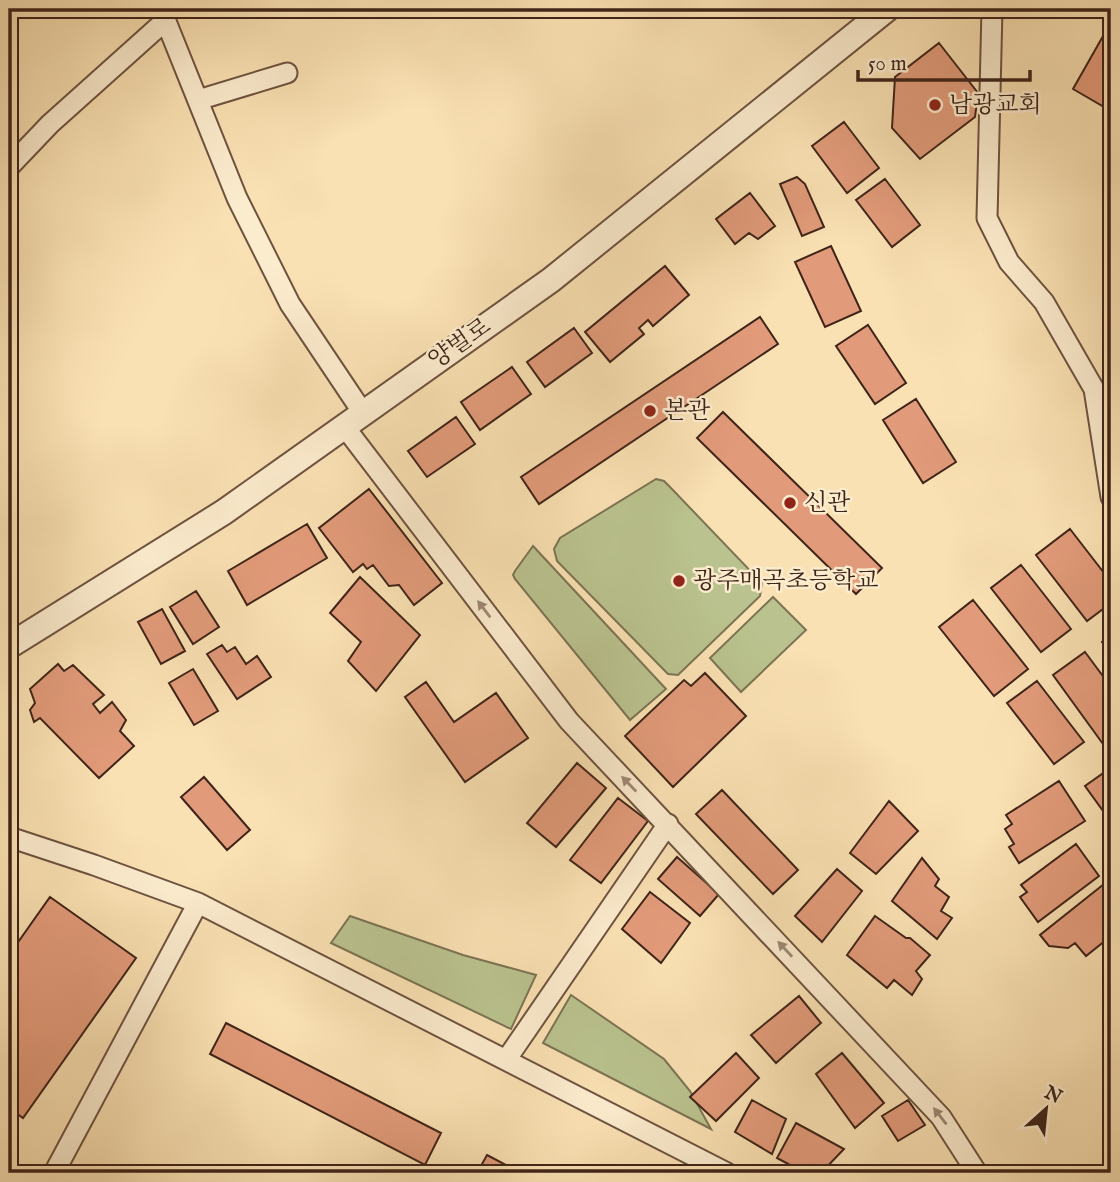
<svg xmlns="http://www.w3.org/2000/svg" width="1120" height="1182" font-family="'IM FELL English','Noto Serif KR',serif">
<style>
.green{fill:#bac38f;stroke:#7c7454;stroke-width:2}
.building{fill:#e29b7a;stroke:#3f2419;stroke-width:2}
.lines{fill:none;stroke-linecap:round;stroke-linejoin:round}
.minor-casing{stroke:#6e5340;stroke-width:23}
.tertiary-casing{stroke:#6e5340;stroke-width:28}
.minor{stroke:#fcecce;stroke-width:19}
.tertiary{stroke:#fcecce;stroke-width:24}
.oneway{fill:#9e8874}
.poi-dot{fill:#8f2418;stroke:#fcecce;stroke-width:2.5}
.labels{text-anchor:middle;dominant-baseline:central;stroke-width:5;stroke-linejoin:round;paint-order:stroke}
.poi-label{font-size:24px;fill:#3f2419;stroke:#fcecce;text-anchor:start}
.street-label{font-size:24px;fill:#3f2419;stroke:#fcecce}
</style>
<rect width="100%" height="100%" fill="#fae1b3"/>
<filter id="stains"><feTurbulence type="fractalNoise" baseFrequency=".00286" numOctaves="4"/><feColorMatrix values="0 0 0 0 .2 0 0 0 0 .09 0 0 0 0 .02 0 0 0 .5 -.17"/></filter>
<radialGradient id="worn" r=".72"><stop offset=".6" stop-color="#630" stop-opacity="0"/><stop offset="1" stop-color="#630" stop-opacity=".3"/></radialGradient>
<!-- green -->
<path class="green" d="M656,479L664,481L670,487L762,583L760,596L678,675L668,674L557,561L554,549L560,538Z
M533,546L666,689L630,720L515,579L513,575L515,571Z
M773,597L806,630L741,692L710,658Z
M350,916L463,955L536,975L511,1029L331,943Z
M571,995L664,1059L690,1091L711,1129L543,1043Z"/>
<!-- building -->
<path class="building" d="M1111,22V111L1073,89Z
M939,43L978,93L975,117L920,159L892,128L895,77Z
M844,122L879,168L847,193L812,146Z
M797,177L805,184L824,227L802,236L780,184Z
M885,179L920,225L892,247L856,200Z
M750,193L775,226L758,239L749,233L735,244L716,219Z
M831,246L861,311L825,327L795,262Z
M665,266L689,295L653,326L648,320L639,328L644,334L610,362L585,332Z
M760,317L778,344L539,504L521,477Z
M868,325L906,383L875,404L836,346Z
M574,328L592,353L545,387L527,362Z
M512,367L531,394L480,430L461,402Z
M916,399L956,462L923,483L883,420Z
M723,412L882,568L856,594L697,438Z
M456,417L475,444L427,477L408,451Z
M369,489L442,583L414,605L399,585L389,586L373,565L367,569L363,564L353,572L319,528Z
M307,524L327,558L247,605L228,571Z
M1070,529L1111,582V603L1087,621L1036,555Z
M1021,565L1071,629L1041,652L991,588Z
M360,577L420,635L376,691L348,661L361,642L330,613Z
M196,591L219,627L193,644L170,607Z
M973,600L1028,669L994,696L939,627Z
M162,609L185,651L161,664L138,622Z
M1111,635V655L1102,642Z
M222,645L227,652L235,647L246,664L257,656L271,677L237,699L207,654Z
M1085,652L1111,687V739L1103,744L1053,675Z
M58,664L64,671L73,665L104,695L93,704L100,713L112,702L126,720L120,731L134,746L99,778L40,718L34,722L30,710L35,703L30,689Z
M193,669L218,711L194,725L169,683Z
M705,673L746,716L673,787L625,736L684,680L691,686Z
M1037,681L1084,742L1054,764L1007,703Z
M426,682L454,722L496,693L528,738L465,782L405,697Z
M577,763L606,788L556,847L527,823Z
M1109,769L1111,773V811L1106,815L1085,786Z
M204,777L250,830L227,850L181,797Z
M1059,781L1085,821L1019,863L1009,847L1014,844L1005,829L1012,824L1006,815Z
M722,790L798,870L773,894L696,814Z
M618,798L648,821L601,883L570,860Z
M889,801L918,831L876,874L850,853Z
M1076,844L1099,876L1038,922L1020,897L1027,892L1021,885Z
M677,857L719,894L700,916L658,879Z
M922,858L939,879L935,886L949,897L941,911L952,918L937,939L892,901Z
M837,869L862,891L822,942L795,916Z
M1109,880L1111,884V936L1086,956L1075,943L1068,948L1049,946L1040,935Z
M650,892L690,923L661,963L622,929Z
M50,897L136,958L23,1118L9,1108V955Z
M875,916L906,938H910L930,955L916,971L922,979L912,995L894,980L887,988L847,955Z
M799,996L821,1023L776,1063L751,1035Z
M226,1023L441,1133L425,1165L210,1054Z
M736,1053L759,1078L716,1121L690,1097Z
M842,1053L884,1103L855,1128L816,1074Z
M752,1100L786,1119L772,1154L735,1132Z
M908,1100L925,1125L898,1141L882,1116Z
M796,1123L844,1149L821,1173H805L777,1158Z
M487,1155L521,1173H477Z"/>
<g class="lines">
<!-- minor casing -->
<g class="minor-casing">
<path id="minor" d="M161,9L237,198L290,304L363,413
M992,9L987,218L1009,262L1044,302L1094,389L1111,497
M198,100L287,73
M9,167L50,124L166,20
M344,426L569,721L941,1117L977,1173
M9,837L94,865L198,903L727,1173
M506,1060L668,824
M54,1173L198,903"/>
</g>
<!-- tertiary casing -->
<g class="tertiary-casing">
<path id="tertiary" d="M9,646L224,512L551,280L887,9"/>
</g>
<!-- minor -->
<use href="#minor" class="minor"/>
<!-- tertiary -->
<use href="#tertiary" class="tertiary"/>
</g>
<!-- one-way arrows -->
<defs><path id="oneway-solid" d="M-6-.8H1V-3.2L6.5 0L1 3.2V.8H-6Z" transform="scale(1.75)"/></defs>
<g class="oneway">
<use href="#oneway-solid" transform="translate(484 609) rotate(-127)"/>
<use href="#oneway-solid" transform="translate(629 784) rotate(-134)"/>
<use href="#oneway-solid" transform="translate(785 949) rotate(-133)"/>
<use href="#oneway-solid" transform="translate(940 1116) rotate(-128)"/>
</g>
<!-- markers -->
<g class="poi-dot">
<circle cx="935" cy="105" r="7"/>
<circle cx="650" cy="411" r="7"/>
<circle cx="790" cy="503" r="7"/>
<circle cx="679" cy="581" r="7"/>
</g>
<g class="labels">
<!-- poi labels -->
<g class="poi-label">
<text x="949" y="105">남광교회</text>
<text x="664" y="411">본관</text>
<text x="804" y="503">신관</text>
<text x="693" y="581">광주매곡초등학교</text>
</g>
<!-- street labels -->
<g class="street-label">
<text transform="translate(460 344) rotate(-35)">양벌로</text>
</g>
</g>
<!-- margin -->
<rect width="1120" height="1182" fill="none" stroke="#fae1b3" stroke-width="35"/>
<rect x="10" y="10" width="1099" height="1161" fill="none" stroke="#3f2419" stroke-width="3.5"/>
<rect x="18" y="18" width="1085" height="1147" fill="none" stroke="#3f2419" stroke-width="2"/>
<!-- north arrow -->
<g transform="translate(1046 1109) rotate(27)" stroke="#fcecce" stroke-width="5" paint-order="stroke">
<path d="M0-5L12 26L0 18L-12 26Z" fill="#3f2419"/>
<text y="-10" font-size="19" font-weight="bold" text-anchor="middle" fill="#3f2419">N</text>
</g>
<!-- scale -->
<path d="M858 70v10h172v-10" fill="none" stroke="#3f2419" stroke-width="3.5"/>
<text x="868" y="70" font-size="21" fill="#3f2419" stroke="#fcecce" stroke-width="5" paint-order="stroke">50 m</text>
<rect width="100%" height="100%" filter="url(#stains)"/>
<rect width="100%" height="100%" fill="url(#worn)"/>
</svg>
